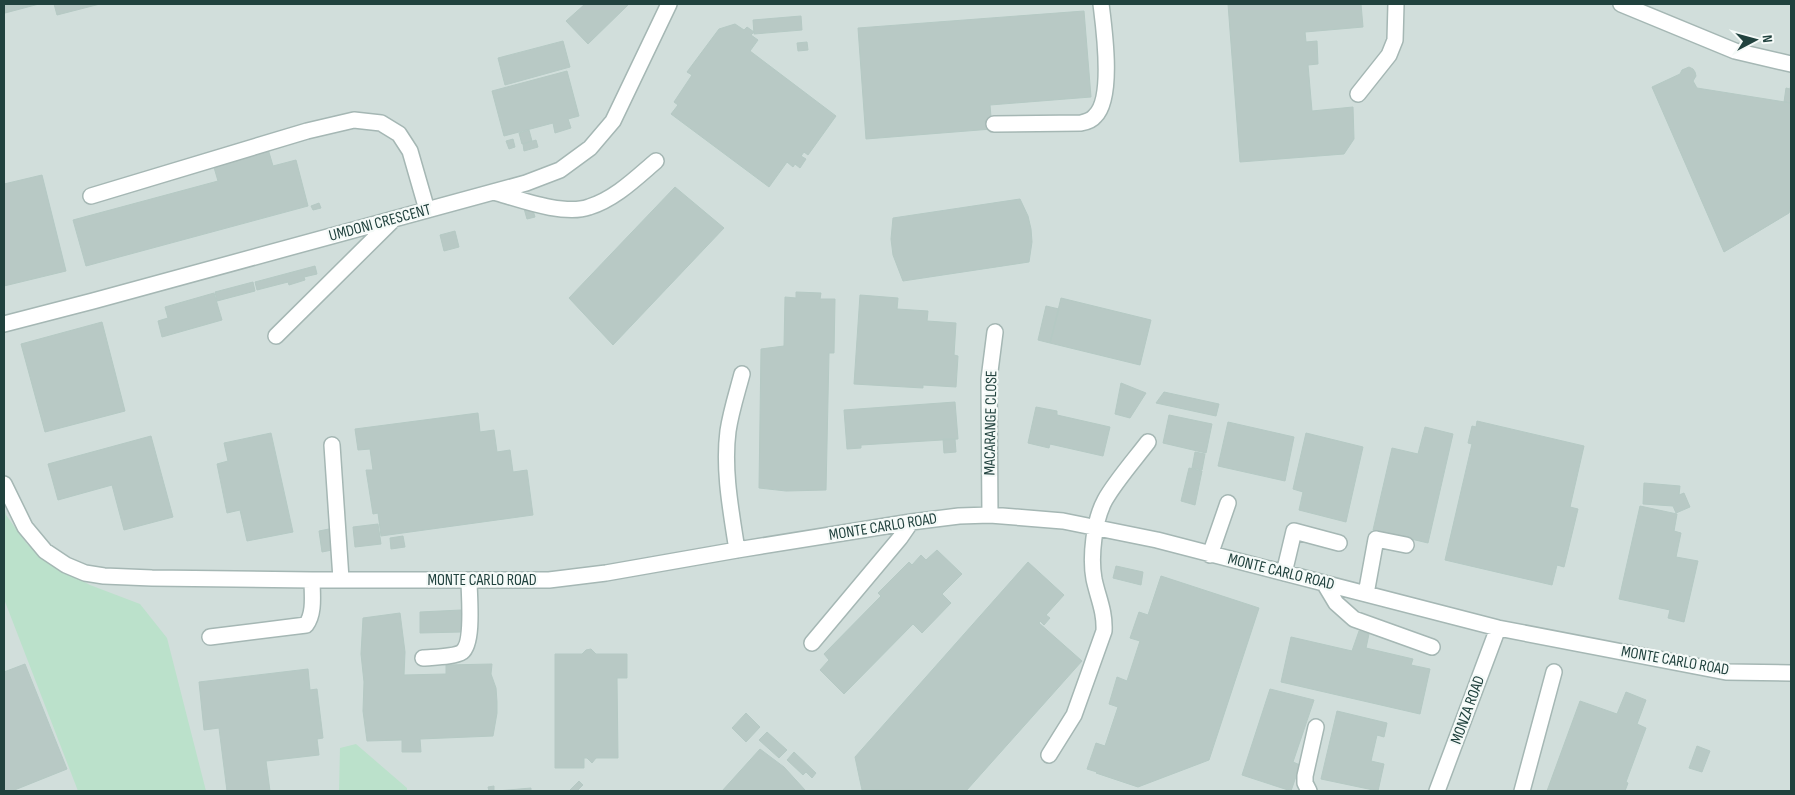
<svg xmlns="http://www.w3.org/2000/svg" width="1795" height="795" font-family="'Sofia Sans Condensed',sans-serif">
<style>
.built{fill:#d1dedb}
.green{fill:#bbe1cb}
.building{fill:#b8c9c5;stroke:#b5c9c4}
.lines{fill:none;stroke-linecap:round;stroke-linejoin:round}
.minor-casing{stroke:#a5b7b4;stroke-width:18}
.minor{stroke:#fff;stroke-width:15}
.labels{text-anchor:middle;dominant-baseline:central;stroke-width:4.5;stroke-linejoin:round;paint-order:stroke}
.street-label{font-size:16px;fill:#21423e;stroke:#f5faf8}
</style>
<rect width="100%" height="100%" fill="#e3eeeb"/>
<!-- built -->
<path class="built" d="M4,4H1791V791H4Z"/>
<!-- green -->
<path class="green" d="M4,506L6,515L27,544L48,562L90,585L140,604L167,638L206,791H78L4,599Z
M356,744L407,788V791H339L340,748Z"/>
<!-- building -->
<path class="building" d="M4,4H39L5,13Z
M54,4H100L57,15Z
M585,4H629L588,44L566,21Z
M1228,4H1361L1363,27L1305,32L1306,42L1317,41L1318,64L1308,65L1312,111L1353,107L1354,139L1344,154L1240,162Z
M1084,11L1091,97L990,105L992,129L866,139L858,28Z
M801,16L802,30L754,34L753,20Z
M735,24L744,30L747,27L754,32L751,35L758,40L750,51L836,116L808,155L804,152L801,156L806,159L800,168L795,164L793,167L787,162L769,187L671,114L678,105L674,102L692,75L687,72L719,29Z
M563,41L570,67L505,85L498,58Z
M807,42L808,50L798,51L797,43Z
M1689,67L1693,69L1695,72L1696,76L1693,81L1697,88L1791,103V204L1789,213L1724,252L1652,87L1680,74L1682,70Z
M567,71L579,116L568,119L571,128L555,133L553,123L504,136L492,91Z
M1791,84V103L1784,102L1786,88L1790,89Z
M529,130L532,141L522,144L519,133Z
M513,139L515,147L509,149L506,141Z
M536,140L538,147L524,151L523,144Z
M268,149L273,166L296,160L308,206L86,266L73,220L218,181L213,164Z
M42,175L66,271L4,286V184Z
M675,187L724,228L613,345L569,298Z
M1020,199L1028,216L1031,229L1032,242L1029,262L903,281L893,255L891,239L893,218Z
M319,203L321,208L313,210L311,206Z
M531,203L535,217L527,219L523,205Z
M455,231L459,247L444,251L440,235Z
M315,266L317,274L304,277L305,280L289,285L288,282L257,290L255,282Z
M253,282L255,291L217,301L215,292Z
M796,292L821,293L820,299H835L834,353H829L826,490L786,491L759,488L761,349L784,346L785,297L796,298Z
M214,293L222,320L162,337L158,321L168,318L165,307Z
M860,295L898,298L897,309L928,311L927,321L956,323L954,355L958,356L956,387L923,385V388L854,384Z
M1061,298L1151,320L1140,365L1050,343Z
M1046,306L1059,309L1050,343L1038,340Z
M102,322L125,411L45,432L21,344Z
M1121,383L1146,393L1130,418L1115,414Z
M1164,392L1219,404L1216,416L1156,403Z
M955,402L958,439L861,445V448L847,449L844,410Z
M1036,407L1057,411V415L1110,427L1103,456L1050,444L1049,448L1028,443Z
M478,413L480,432L494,430L497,452L510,450L513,472L527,470L533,515L381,536L378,513L373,514L366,470H373L370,449L358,450L355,429Z
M1169,415L1212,424L1206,453L1163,443Z
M1477,421L1584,446L1570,507L1578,509L1564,567L1557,565L1552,585L1445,560L1472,444L1468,443L1472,426L1476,427Z
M1228,422L1294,437L1285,481L1218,466Z
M1425,427L1453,434L1428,543L1373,530L1392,448L1418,454Z
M271,433L293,532L247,541L240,510L227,513L217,464L228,461L224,443Z
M1306,433L1363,447L1346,522L1299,510L1303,492L1293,489Z
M151,436L173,517L124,530L112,485L58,500L48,464Z
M943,439H955L956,452L944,453Z
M1195,452L1205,454L1202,470L1192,468Z
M1189,468L1202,471L1195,505L1181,501Z
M1644,483L1680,486L1679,495L1684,493L1690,507L1676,513L1673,506L1643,504Z
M1640,506L1677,514L1674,531L1681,533L1676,557L1698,561L1684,622L1668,618L1670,610L1619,599Z
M378,524L381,544L355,547L353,527Z
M329,529L332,550L322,552L319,531Z
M403,536L405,547L391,549L390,538Z
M937,550L962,574L942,594L951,603L922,633L913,624L844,694L820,670L829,660L824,654L881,596L878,593L909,562L912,565L921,555L926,560Z
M1028,562L1064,595L1046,615L1050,618L1044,625L1040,621L1039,623L1082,661L966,791L862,790L855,757Z
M1116,566L1143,572L1141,585L1113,578Z
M1161,576L1259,608L1209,760L1138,787L1096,773L1097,772L1087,769L1096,743L1105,746L1118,707L1109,704L1117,677L1127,681L1140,641L1130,638L1139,612L1148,615Z
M461,610V632L420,633V612Z
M400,613L405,652L404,675L446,674V665L492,664L491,674L496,688L497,702V713L493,736L420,739L421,752H402V740L367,741L363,711L364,682L361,654L363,618Z
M1359,631L1369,634L1366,648L1413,659L1411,665L1430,669L1420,714L1281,682L1291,637L1352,651Z
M591,649L596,654H627V678H617L618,758H596L592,763L587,758H584V768H555V654H582L586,650Z
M25,664L67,769L12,791H4V672Z
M308,669L310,690L317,689L323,738L317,739L319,755L266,761L270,791H227L219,728L204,730L199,682Z
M1270,689L1314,700L1293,762L1300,765L1291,791L1242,775Z
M1626,692L1646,700L1637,724L1646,728L1626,782L1628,783L1625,791H1547L1580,701L1617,714Z
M1337,711L1387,723L1384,737L1377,735L1371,761L1384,764L1378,791L1321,779Z
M746,713L760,727L746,742L732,728Z
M767,732L787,750L779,758L759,740Z
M1697,746L1710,751L1702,772L1689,768Z
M760,749L784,767L805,790L804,791H722Z
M794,752L816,773L812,778L806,772L803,775L787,760Z
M579,781L583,785L577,791H569Z
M494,786V791H489L488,787Z
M531,788V791H497Z"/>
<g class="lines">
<!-- minor casing -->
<g class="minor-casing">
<path id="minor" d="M1621,4L1735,51L1791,64
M1358,94L1389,55L1395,40L1396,4
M994,124L1081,123C1086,122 1092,120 1095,116C1114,98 1104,28 1101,4
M494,192C519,199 564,216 589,207C615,199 636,178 656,161
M91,196L307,131L354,120L381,123L399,134L410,151L427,210
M4,324L93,301L526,183L560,170L590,148L613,121L669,4
M276,336L393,220
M332,445L341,579
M4,484L25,527L45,551L66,565L85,573L104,576L152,578L312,580H549L606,573L737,550L911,522L959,516L990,515L1063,521L1157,540L1498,628L1726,672L1791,673
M990,515L989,379L995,332
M737,550C731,511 723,470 728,431C731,411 737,393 742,374
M1210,555L1228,503
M1284,573L1294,531L1339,543
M1324,583L1336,603L1354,619L1432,647
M1366,594L1376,539L1406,545
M210,637L306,625C315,613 312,594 312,580
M812,643L900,538L911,522
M423,658C433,657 455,657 462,652C474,643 469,595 469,580
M1049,755L1074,715L1104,631C1105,611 1098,598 1094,579C1090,557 1094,520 1105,500C1115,482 1135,459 1148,442
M1309,791L1305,783V776L1316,727
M1437,791L1498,628
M1522,791L1554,672"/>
</g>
<!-- minor -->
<use href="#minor" class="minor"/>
</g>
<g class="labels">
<!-- street labels -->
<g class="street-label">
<text transform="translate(380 223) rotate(-15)">UMDONI CRESCENT</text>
<text transform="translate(991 423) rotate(-89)">MACARANGE CLOSE</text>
<text transform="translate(883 527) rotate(-9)">MONTE CARLO ROAD</text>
<text transform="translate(1281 572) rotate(14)">MONTE CARLO ROAD</text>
<text x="482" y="580">MONTE CARLO ROAD</text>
<text transform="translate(1675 661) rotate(10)">MONTE CARLO ROAD</text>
<text transform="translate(1468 710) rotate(-70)">MONZA ROAD</text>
</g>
</g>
<!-- border -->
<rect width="1795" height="795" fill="none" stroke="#21423e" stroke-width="10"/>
<!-- north arrow -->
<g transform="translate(1755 40) rotate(84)" stroke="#f5faf8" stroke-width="4" paint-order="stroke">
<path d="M0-4L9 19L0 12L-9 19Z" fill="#21423e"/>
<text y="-8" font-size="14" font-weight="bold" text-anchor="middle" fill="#21423e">N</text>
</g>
</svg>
